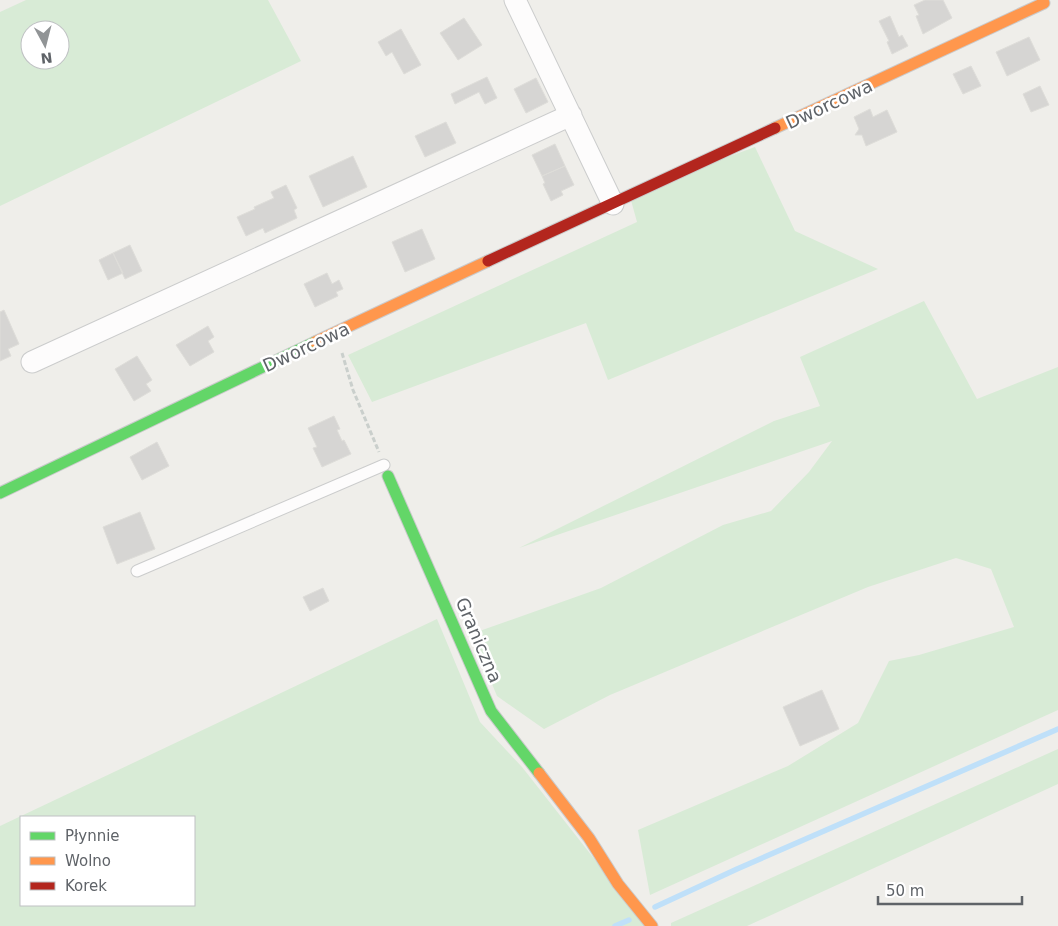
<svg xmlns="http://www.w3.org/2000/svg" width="1058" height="926" font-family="'DejaVu Sans',sans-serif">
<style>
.green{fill:#d8ebd6;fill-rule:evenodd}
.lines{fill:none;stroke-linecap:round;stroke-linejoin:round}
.stream{stroke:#bfe0f9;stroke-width:5.5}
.building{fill:#d6d5d3;stroke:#deddd9}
.lane-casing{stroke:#cbcccc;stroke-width:13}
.street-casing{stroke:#cbcccc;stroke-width:23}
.fast-casing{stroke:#cacacb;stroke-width:13}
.slow-casing{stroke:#cacacb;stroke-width:13}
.jam-casing{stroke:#cacacb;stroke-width:13}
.path{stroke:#cacfcc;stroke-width:3;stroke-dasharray:5 2.5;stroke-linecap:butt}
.lane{stroke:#fdfcfc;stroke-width:11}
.street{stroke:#fdfcfc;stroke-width:21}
.fast{stroke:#63d668;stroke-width:11}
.slow{stroke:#ff974d;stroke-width:11}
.jam{stroke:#b3261e;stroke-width:11}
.labels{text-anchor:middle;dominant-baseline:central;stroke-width:5;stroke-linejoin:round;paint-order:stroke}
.street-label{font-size:18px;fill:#5f6368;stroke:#fff}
</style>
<rect width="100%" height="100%" fill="#efeeea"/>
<!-- green -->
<path class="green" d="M26,0H268L301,61L0,206V12ZM30,30H60V60H30Z
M755,147L795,231L878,269L608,380L586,323L372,402L348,355L637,222L629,193Z
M924,301L977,399L1058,367V710L650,895L638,830L788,766L858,723L889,661L919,655L1014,627L991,569L956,558L868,587L610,695L544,729L497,696L471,634L601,588L723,525L771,511L809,472L832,441L519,548L774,421L820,406L800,357Z
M437,619L480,722L522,767L647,926H0V826ZM21,817H194V905H21Z
M1058,749V784L747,926H671V923Z"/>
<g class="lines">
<!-- stream -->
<path class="stream" d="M655,907L737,869L1058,729
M615,926L629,920"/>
</g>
<!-- building -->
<path class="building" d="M925,0H943L952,18L923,34L916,16L919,15L914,5Z
M890,16L899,37L902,35L908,46L892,54L887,42L889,41L879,21Z
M464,18L482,45L458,60L440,33Z
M401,29L421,65L404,74L392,52L386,56L378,42Z
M1029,37L1040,60L1007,76L996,52Z
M971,66L981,86L963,94L953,74Z
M487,77L497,98L485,104L479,92L455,104L451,94Z
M536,78L548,102L526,113L514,89Z
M1040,86L1049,105L1031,112L1023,94Z
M870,109L873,117L887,110L897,132L866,146L862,135H855L859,129L854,117Z
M446,122L456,143L425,157L415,136Z
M555,144L565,166L542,176L532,155Z
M353,156L367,187L323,207L309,176Z
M565,166L574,185L561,191L563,195L551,201L543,184L545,183L542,176Z
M286,185L297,208L294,210L297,218L265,233L263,228L246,236L237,217L255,209L254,207L274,198L271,192Z
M422,229L435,259L405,272L392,242Z
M130,245L142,271L125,279L113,253Z
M113,253L123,273L108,280L99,260Z
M327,273L332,284L339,280L343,289L336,292L338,296L315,307L304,284Z
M4,310L19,344L8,349L11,356L0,361V312Z
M208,326L214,337L208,341L214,352L190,366L176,345Z
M137,356L152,380L146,384L151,391L134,401L115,369Z
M334,416L340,429L337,430L342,441L344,440L351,454L322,467L313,448L317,447L308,428Z
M157,442L169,466L142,480L130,457Z
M140,512L155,549L117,564L103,527Z
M323,588L329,601L310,611L303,597Z
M822,690L839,729L800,746L783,707Z"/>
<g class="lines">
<!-- lane casing -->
<g class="lane-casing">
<path id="lane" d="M137,571L384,465"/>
</g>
<!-- street casing -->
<g class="street-casing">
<path id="street" d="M515,0L613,204
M32,362L571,115"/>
</g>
<!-- fast casing -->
<g class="fast-casing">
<path id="fast" d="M388,476L491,711L539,773
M0,493L315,342"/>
</g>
<!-- slow casing -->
<g class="slow-casing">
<path id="slow" d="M775,128L1044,3
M315,342L488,261
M539,773L589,838L618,884L652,926"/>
</g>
<!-- jam casing -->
<g class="jam-casing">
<path id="jam" d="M488,261L775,128"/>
</g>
<!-- path -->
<path class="path" d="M342,353L353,390L379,452"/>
<!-- lane -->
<use href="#lane" class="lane"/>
<!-- street -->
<use href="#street" class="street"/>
<!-- fast -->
<use href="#fast" class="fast"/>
<!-- slow -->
<use href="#slow" class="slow"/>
<!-- jam -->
<use href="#jam" class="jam"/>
</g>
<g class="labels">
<!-- street labels -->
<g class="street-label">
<text transform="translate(829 104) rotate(-25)">Dworcowa</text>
<text transform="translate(306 347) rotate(-25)">Dworcowa</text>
<text transform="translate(479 640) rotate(67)">Graniczna</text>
</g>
</g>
<!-- legend -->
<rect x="20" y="816" width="175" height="90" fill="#ffffff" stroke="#bfc1c3"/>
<rect x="30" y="832" width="25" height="8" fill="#63d668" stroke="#bfc1c3"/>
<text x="65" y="841" font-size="15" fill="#5f6368">Płynnie</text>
<rect x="30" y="857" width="25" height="8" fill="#ff974d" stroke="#bfc1c3"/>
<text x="65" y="866" font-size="15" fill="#5f6368">Wolno</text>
<rect x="30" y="882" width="25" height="8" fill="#b3261e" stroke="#bfc1c3"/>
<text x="65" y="891" font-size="15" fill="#5f6368">Korek</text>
<!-- north arrow -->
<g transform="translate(45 45) rotate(173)"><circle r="24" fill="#ffffff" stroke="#bfc1c3"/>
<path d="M0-4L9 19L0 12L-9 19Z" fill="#919496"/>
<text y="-8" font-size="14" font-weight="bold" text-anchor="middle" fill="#5f6368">N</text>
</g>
<!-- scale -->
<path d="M878 896v8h144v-8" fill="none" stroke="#5f6368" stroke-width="2.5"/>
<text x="886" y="896" font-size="15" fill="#5f6368" stroke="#ffffff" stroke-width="4" paint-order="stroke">50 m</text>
</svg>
